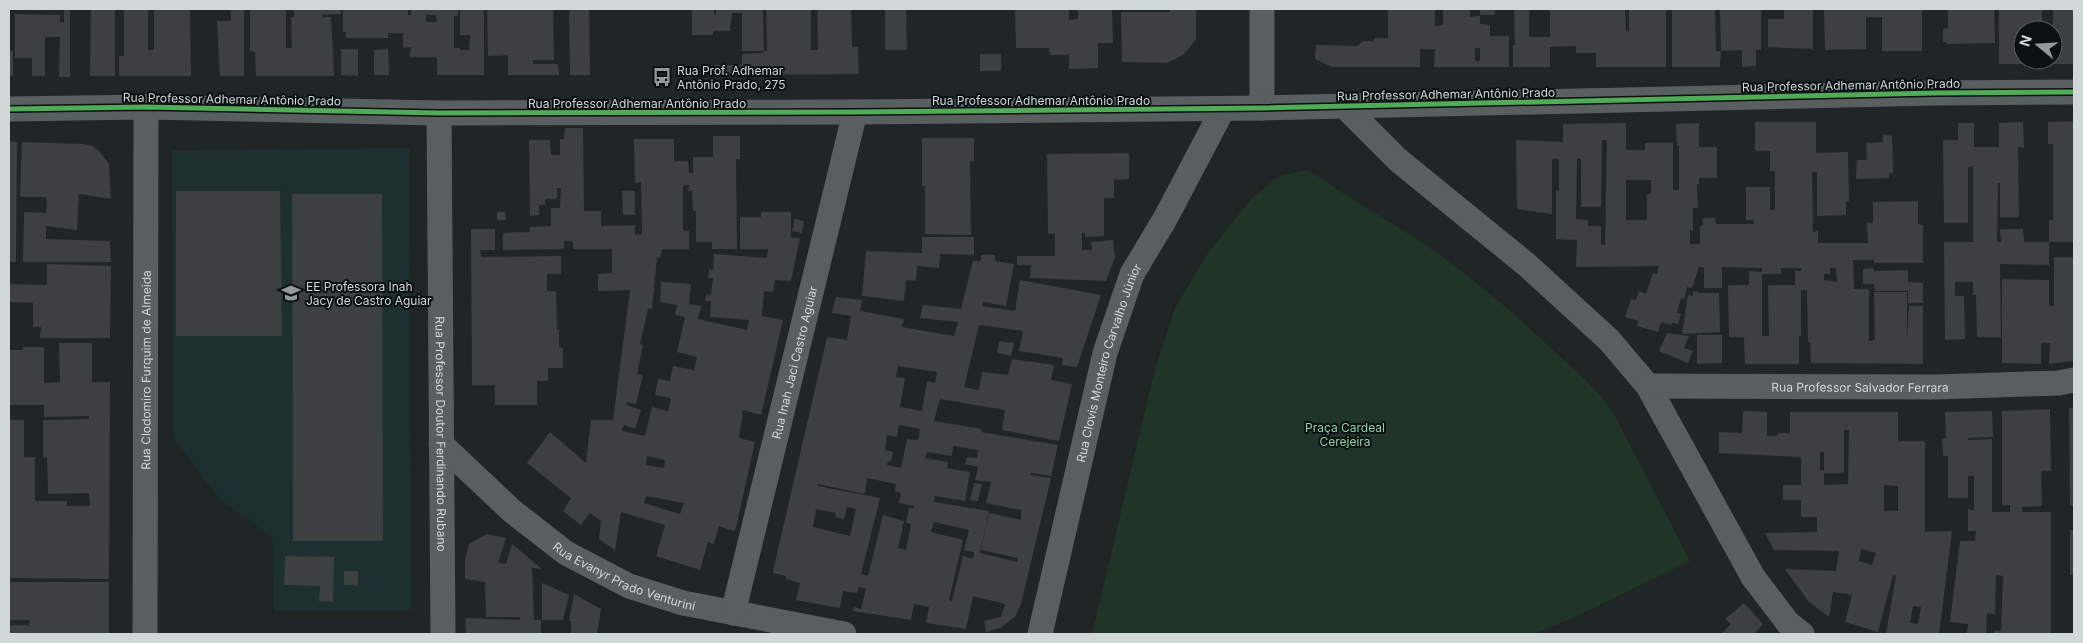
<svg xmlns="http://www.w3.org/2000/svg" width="2083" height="643" font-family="Inter,sans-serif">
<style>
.built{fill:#1d2f2f}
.green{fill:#203528}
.building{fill:#3c4040;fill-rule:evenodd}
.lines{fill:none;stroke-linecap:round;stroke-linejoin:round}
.street{stroke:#595e5e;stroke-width:25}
.cycleway-casing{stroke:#0b1010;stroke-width:8}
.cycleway{stroke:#51ab58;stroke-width:5}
.labels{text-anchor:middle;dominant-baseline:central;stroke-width:4;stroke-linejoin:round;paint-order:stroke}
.poi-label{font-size:12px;fill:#d0d7d7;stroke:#0b1010;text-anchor:start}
.street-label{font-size:12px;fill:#d0d7d7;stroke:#0b1010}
.park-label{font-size:12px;fill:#91d2a9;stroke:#0b1010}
</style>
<rect width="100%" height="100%" fill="#202525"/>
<!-- built -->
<path class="built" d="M410,148L411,611H274L272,537L218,498L173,437L172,150Z"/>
<!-- green -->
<path class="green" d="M1305,170L1315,174C1351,200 1390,221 1427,246C1473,278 1514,313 1554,351C1575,370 1599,390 1614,414L1690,561L1577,616L1534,634H1092L1155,369L1175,308L1208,253L1252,198L1274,180L1284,175Z"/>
<!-- building -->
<path class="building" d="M64,9H70V77H59L60,37H45V76H32V58H15V14L60,15V22H64Z
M91,9H115V76H90Z
M124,9H148V50H154V9H190L191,76H119V56H124Z
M231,9H244V76H220L217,21H231Z
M250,9H286V48H292L291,17H294V9H340L341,14L322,15V17H331L334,76H256L255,52L250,51Z
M343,9H408V15H411V9H458V16H454V48H460V50H469L470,35H460V9H484V75H437V57H410L411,47L403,48V33H388V38H346V32H343ZM426,15H436L437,22H426Z
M487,9H553L554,60H533V64H558L559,75H508V55L488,56Z
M569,9H589L590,75H570Z
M692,9H714V14H716V9H763L764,51H742V13H732L730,31H713V35H692Z
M766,9H811V50H818L817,9H851L852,44V47H858L859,74L714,75V65H742V54L763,53L764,51H767Z
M885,9H906L907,50H885Z
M1015,9H1069V20L1078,19V9H1112L1113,43H1098V68L1069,69V55H1050L1049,48H1016Z
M1170,9H1196V39L1189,48L1183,55L1167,63L1122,62L1121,12H1170Z
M1388,9H1435V26L1443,25V9H1470V17L1480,16V24L1490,25V36H1509V67H1434L1435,49H1420V67H1332L1315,59L1316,45L1357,46L1363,41H1374V38H1388ZM1475,48H1480V61H1475Z
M1480,9H1495V15H1480Z
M1514,9H1529V37H1550V9H1625L1626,31H1629V9H1666V67H1596V53H1576V46L1550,47V67H1513V45H1515Z
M1672,9H1715L1716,51H1721L1720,67H1672Z
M1720,9H1761V50H1756V66L1742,67V50L1721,51Z
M1784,9H1813V49L1768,47V19H1784Z
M1824,9H1922V51H1882V17H1866V49L1825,50Z
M1948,9H1994L1995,43L1947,44V42H1943V29L1948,28Z
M1999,9H2042V30H2023V60H2053V9H2074V64H1999Z
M341,49H358V76L341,75Z
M388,49L389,75H374V50Z
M9,51H13V76H9Z
M980,54H1001V71H980Z
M2073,121L2074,242H2049V265L2000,264L2001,337H1977L1976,295H1973V282H1955V296H1964L1965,339L1945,340L1944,242H1973V167H1968V223H1944L1943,140H1958V123H1974V147H1999V123L2023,122L2024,148L2018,147L2019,217H2000V183H1998L1997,242H2001L2000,229H2023L2024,242H2049V220H2053V144H2048V122Z
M1755,122H1816V153L1848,152L1849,201L1846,202V215L1817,216V172H1812L1813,232L1818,231V243H1868L1867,223H1873V202L1918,201V224L1923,225V263H1874V260H1853L1854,289H1869V341L1875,340L1874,292H1907V340L1909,306H1923V364L1811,363L1810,342H1808L1807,290H1801V336H1799V364H1745L1744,337H1729L1728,285H1749V271L1762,272V268L1722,267V288H1704V267H1699L1692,288L1687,287L1684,299L1681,298L1677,313L1681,314L1678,324L1672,323V325L1661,322L1658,332L1637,326L1638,321L1625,317L1631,299L1636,300L1639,291L1646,294L1653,273L1657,274L1659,266L1576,267L1577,240L1556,239V190L1559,191V159H1552V214L1517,209L1516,140L1563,142V124L1626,123V150H1645V143H1673V190H1679V146H1677L1676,124L1699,123V147H1717V178H1699V185L1697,184L1698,208H1693V231L1690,230V244H1700V226H1703V218H1715L1716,224H1754L1753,220H1746V187H1770V210H1775V171H1770V151H1755ZM1602,140H1607L1605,245H1601V226H1588V220L1576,219L1577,158L1581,159V207H1601ZM1626,180H1651V194H1647V220H1626ZM1781,268H1801V271H1795V285H1768L1769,336H1762V274H1781ZM1830,268H1836L1837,282L1824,280V274H1830Z
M565,128H583L584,211H601V226L635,225V235L642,234L641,182L635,183L634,139H674V161H688L689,173H693V157H713V136H740V159H736L737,249H712V242H696V211H693L692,191H688L689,185H683V231H689V249H662L660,258L657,257L652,309H648L640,344L643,345L637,374L643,375L636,404L627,402L626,405L641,410L635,429L624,425L622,431L645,436L652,407L668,411L671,398L655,395L658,379L670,381L673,366L694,370L697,357L677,352L685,317L675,315L677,305L660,302L661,282L691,284L689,304L701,306L698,319L747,330L749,320L710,317L711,301H705L706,295H711L713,278H708L709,269L713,270L714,254L767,258L768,249H740V217H761V212H791V238H800L791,281L775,280L773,292L764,291L762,316L783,320L761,415L743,410L739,438L755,442L736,528L734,531L719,526L714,544L708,542L700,570L656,556L665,525L621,512L615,550L599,539L601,521L590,513L581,525L563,511L571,498L527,463L550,432L586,463L591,420H613L630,290L598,291V274L612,273V249H573V241H564V249L503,250V233L530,232V227L551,226V208H560L561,188H557V199H545V205H539V215L530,216L529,140H550L551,155H560V139H564ZM647,456L665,460L664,468L646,465ZM646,496L684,503L680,514L644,503Z
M1883,135H1892L1893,173H1889V178L1856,179L1857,160H1867L1866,143L1883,142Z
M922,138H974V162L970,161L971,235L925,234V186H922Z
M9,141L17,142L16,262H9Z
M22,142L82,144L92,146L99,151L109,164L111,199L79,194L77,230L46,226V239L110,241L111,262H23L24,212L46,213L47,203L46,197H20Z
M1129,153V179L1114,180V198H1104V236L1085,237V233H1082V250H1092L1091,242L1113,240L1115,257L1106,281L1030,278L1031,265H1017V256H1055V233L1048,234L1047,154Z
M176,191H280L282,336H176Z
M622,191H635V215H623Z
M292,194H382L383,541H293Z
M497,212H505L506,220H497Z
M795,219L804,221L802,233L792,231Z
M471,229H495V250H480L481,257L561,256V274H547V291H556L557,330H559V347L563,348V368H548V381H537V405H495V385H472Z
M922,237H974V255L940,254L939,268L917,266L916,281L906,280L904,301L862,296L866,251L922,253Z
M981,255H995V261L1014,264L1006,306L983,302L982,306L1015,311L1020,280L1101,295L1077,367L1062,365L1063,358L1019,351L1023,331L979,325L964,387L979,390L982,372L1008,375L1012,359L1054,365L1051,380L1072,384L1059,441L1002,430L1005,410L940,399L934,421L982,429L981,432L1058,445L1051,476L1031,473L1030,475L1051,478L1021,604L1015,617L1000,628L986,632L984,621L1001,617L1005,604L973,596L966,629L926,623L929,607L914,604L911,620L853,611L854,607L861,609L866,589L859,587L857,593L843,591L840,608L796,600L800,583L786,579V576L773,573V571L827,337L847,340L851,316L832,313L836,297L862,300L860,311L904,319L902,327L954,336L958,322L920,318L923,305L961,309L973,261H981ZM898,366L937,372L935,383L927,381L922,411L900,407L905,378L896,377ZM899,425L920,429L918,440L907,439L901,468L887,465L888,461L891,462L893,452L885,450L887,435L897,437ZM953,446L978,450L977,458L967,457L965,464L978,467L975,480L991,482L986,503L1021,510V520L989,513L981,550L1018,558L1017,562L980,553L989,511L934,502L935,496L965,501L970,472L947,468L948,462L925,458L927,452L952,456ZM867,478L896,484L895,491L901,493L899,503L914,506L913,509L909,508L906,523L911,524L906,550L898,548L904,521L883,515L868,576L861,574L880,498L818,486V484L865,494ZM847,507L856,509L850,536L813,527L816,509L836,513L835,517L844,519ZM934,522L969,530L964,550L974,552L973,559L963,556L952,601L949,600L963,540L931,532Z
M2054,257H2074V361L2049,364L2050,343H2041V364L2002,363V279L2049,280V306H2054Z
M47,264L111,266L110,338H40L41,327H33V303L9,302V284L47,285Z
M1874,268V271L1908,270V282L1923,283V303H1908V291H1875L1874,284H1863V269Z
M1693,291L1699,292L1698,293H1719L1720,332L1682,334L1688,295L1693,296Z
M1667,333L1689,336L1684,348L1693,351L1688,363L1659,351Z
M1697,335H1722V363L1697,364Z
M999,341L1014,343L1011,356L997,353Z
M59,343H92V382H110L109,579L9,578V420H24V457H35V501H67V506H90L89,493L48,494L47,457H43V420L89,419V416L44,417V405H9V350H23V347H44V383L60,382Z
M2069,408H2074V505L2070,506Z
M2050,409L2051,471H2041L2042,506L2022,507V512H2051V634H1994V631H2001L2003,576L1996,575L1995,614L1987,613L1986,634H1967L1968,624L1950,622L1960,541H1975L1976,531H1968V509L1974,510V476H1968V498H1948V456H1943L1942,439L1946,438L1945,412L1992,411L1993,437L1968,438V440L1992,439V512H2010V505H2002V411Z
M1745,411L1767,412V436H1777L1778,433H1790V412H1898V441H1925V532L1952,531L1939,634H1886L1896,576L1893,575L1878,632L1845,622L1852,595L1833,592L1829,617L1808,601L1785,569L1836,571L1839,551L1774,550L1765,533L1817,532V517H1801V500H1783V485H1801V457L1719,453V432L1742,433L1743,412ZM1844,430H1849L1848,484L1824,485V473H1844ZM1820,452H1824V470H1820ZM1884,485L1898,486V511H1884ZM1861,549L1876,553L1872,565L1859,561ZM1913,606L1921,607L1918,624L1910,623Z
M974,483L982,484L978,501L970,500Z
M2070,530H2074V575H2070Z
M487,534L506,538L498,563L506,564L512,544L542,569L532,568L534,620H541V634H466L465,618L520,620V617H486L485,582L465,579V559L469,544Z
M285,556L334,557L333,602L319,601L320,586L284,585Z
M344,571H358V585H344Z
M9,582H109V634H9V625H29L30,620H9Z
M542,583L569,595L563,620H542Z
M574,594L601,609L597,634H571V621H569Z
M1744,603L1763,624L1754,634H1721L1731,624L1725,619Z"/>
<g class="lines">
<!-- street -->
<g class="street">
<path d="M1262,9V108"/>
<path d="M1344,106L1398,160L1527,265L1609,340L1648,386L1753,577L1788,623L1802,634"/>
<path d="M9,109L146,107L439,113L855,112L1262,108L1935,93L2074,92"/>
<path id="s1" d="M439,113L443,634"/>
<path id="s2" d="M1648,386L1936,387L2059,383L2074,380"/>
<path id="s3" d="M441,444L512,511L566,553L629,586L683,603L844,634"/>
<path id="s4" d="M733,613L855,112"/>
<path id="s5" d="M145,634L146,107"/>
<path id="s6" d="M1040,634L1105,353L1132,274L1165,219L1223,109"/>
</g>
<!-- cycleway casing -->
<g class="cycleway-casing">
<path id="cycleway" d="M9,109L146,107L439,113L855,112L1262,108L1935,93L2074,92"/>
</g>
<!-- cycleway -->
<use href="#cycleway" class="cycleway"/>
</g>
<!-- icons -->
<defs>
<g id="bus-bare" transform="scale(1.5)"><path d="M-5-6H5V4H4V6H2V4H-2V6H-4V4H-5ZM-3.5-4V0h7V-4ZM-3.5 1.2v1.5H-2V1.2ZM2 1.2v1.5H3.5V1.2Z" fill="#929999" stroke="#0b1010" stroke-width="2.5" paint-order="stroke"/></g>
<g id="school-bare" transform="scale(1.5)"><path d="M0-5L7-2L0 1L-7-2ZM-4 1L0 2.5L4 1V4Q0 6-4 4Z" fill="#929999" stroke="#0b1010" stroke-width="2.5" paint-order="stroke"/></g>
</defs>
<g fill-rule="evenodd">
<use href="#bus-bare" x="662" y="77"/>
<use href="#school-bare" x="291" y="293"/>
</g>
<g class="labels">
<!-- poi labels -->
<g class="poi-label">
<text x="677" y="70">Rua Prof. Adhemar<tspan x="677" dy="14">Antônio Prado, 275</tspan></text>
<text x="306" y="286">EE Professora Inah<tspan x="306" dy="14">Jacy de Castro Aguiar</tspan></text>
</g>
<!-- street labels -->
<g class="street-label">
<text transform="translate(1851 85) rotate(-1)">Rua Professor Adhemar Antônio Prado</text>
<text transform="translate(1446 94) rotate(-1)">Rua Professor Adhemar Antônio Prado</text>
<text transform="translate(232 99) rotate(1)">Rua Professor Adhemar Antônio Prado</text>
<text x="1041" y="100">Rua Professor Adhemar Antônio Prado</text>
<text x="637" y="103">Rua Professor Adhemar Antônio Prado</text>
<text stroke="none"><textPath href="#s4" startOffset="258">Rua Inah Jaci Castro Aguiar</textPath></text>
<text stroke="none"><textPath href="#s6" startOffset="280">Rua Clovis Monteiro Carvalho Júnior</textPath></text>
<text stroke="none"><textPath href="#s5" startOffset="264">Rua Clodomiro Furquim de Almeida</textPath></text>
<text stroke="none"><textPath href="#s2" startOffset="212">Rua Professor Salvador Ferrara</textPath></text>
<text stroke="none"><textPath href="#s1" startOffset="321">Rua Professor Doutor Ferdinando Rubano</textPath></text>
<text stroke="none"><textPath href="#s3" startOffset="229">Rua Evanyr Prado Venturini</textPath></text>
</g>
<!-- park labels -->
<g class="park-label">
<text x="1345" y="427">Praça Cardeal<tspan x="1345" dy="14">Cerejeira</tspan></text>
</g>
</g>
<!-- border -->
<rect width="2083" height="643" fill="none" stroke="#d0d7d7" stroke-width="20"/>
<!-- north arrow -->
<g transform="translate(2038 45) rotate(288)"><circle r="24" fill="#0b1010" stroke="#5a6060"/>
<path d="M0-4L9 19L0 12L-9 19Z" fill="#929999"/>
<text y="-8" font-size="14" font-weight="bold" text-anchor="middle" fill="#d0d7d7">N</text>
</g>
</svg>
